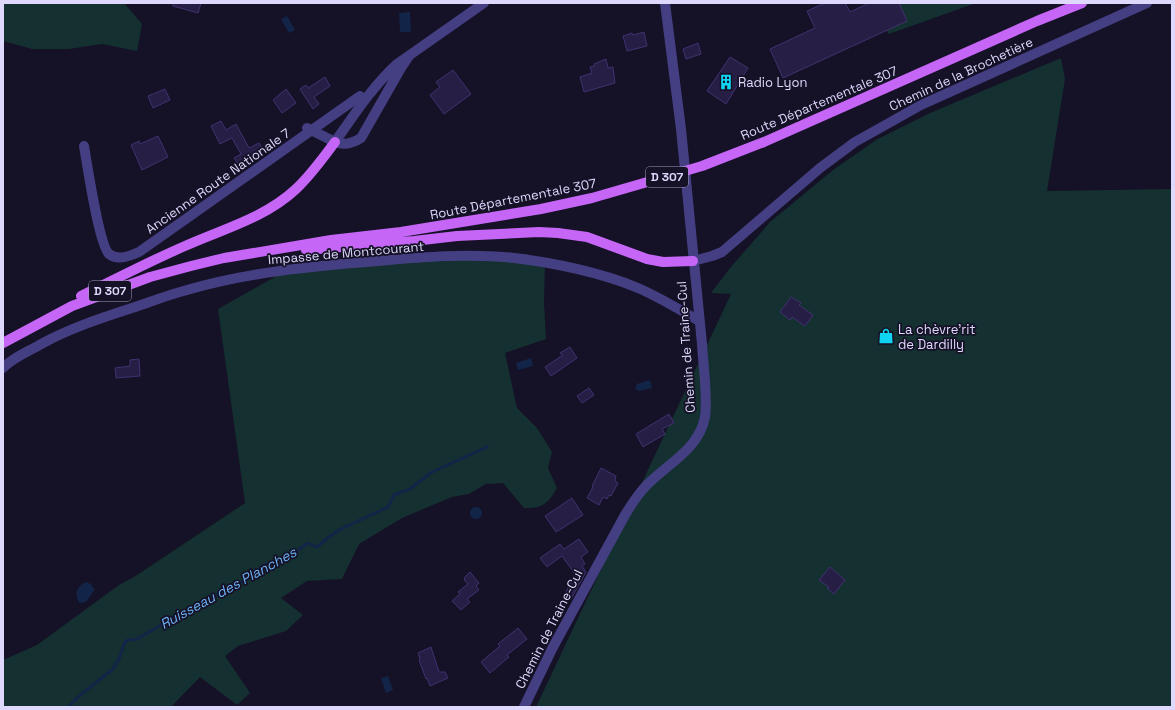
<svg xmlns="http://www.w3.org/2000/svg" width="1175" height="710" font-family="'Space Grotesk',sans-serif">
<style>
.green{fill:#143030}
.water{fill:#122549}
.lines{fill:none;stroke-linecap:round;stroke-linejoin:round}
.stream{stroke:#122549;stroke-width:3}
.building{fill:#271e46;stroke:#403270}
.minor{stroke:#443f82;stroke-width:10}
.tertiary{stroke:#443f82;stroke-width:10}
.primary{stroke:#c566f6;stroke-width:10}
.labels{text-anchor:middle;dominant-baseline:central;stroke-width:3.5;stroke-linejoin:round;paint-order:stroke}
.shield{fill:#151126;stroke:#a29cbc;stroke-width:1}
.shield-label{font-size:12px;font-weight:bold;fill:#ded8fd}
.street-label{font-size:13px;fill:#ded8fd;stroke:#151126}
.poi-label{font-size:13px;fill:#ded8fd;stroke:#151126;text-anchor:start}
.water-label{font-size:14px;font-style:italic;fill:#6db2f6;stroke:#151126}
</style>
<rect width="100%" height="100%" fill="#151126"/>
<!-- green -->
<path class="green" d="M3,3H124L142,24L137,51L102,44L69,49H32L3,41Z
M864,3H976L889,34Z
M1061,58L1065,79L1047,191L1172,189V707H536L731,294L711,293L730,268L770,222L833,170L876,140L930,113Z
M464,257L545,263L544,302L546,339L505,353L517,408L537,428L552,452L548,468L557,488C549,503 542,509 524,508L503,483L486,484L469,494L452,497L402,518L359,544L342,579L307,581L281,598L303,615L286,631L238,646L225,656L250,693L237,705L200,677L171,707H3V660L37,645L119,585L134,577L245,503L218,309L287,270Z"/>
<!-- water -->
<path class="water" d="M410,12L411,32H400L399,13Z
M287,16L295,30L289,33L281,19Z
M531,358L533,366L518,370L516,363Z
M650,380L652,388L639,391L638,390L635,389L637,384Z
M470 513a6 6 0 1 1 12 0a6 6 0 1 1-12 0Z
M86,582L91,584L93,588L95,589L86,602L80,603C73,595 77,586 86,582Z
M388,676L393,690L386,693L381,678Z"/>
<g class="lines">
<!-- stream -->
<path class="stream" d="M68,707L78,697L113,669L119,659L125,642L128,640L137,639L183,612L250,578L262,566L291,555L308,543L317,547L329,537L341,529L388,507L394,495L410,489L432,472L487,447"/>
</g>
<!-- building -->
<path class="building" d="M173,3H201L198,13L173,6Z
M825,3H845L850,12L869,3H899L907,21L783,78L770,49L815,28L807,11Z
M644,32L647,46L627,51L623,36L632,33L633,35Z
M698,43L701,54L686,59L683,49Z
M730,57L748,68L726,104L707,91Z
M606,59L608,68L613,67L615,83L584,92L580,77L592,73L590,67L595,66L594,64Z
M453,70L471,94L444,114L430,95L440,87L436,82Z
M325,77L330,86L314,97L319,104L313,109L300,89L306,85L309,89L308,88Z
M165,89L170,100L153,108L148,96Z
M286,89L296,103L282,113L273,100Z
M221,121L226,130L236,124L249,148L259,143L262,148L239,165L234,158L241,154L232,138L220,144L211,126Z
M158,136L168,157L142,170L131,145L139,141L140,144Z
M791,297L801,303L799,305L813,315L805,326L792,317L790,320L780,312Z
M570,347L577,358L551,376L545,367L563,355L560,353Z
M139,359L140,376L116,378L115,368L130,366V360Z
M589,388L594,395L582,403L577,396Z
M669,414L674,423L662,429L665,434L643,447L636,434Z
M601,468L616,476L615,481L618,483L611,496L609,495L607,499L603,497L599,505L587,498L593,487L592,486Z
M572,498L583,515L556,532L545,516Z
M579,539L588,552L581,557L585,564L582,566L586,572L571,599L564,596L575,574L562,556L547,567L540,558L560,544L564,549Z
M830,567L845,580L834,594L827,588L829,587L819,580Z
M470,572L479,583L476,586L479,590L467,599L470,602L461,610L452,601L460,594L458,592L468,584L464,580L465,577Z
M518,628L527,639L507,655L509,657L490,673L481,662L500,646L498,644Z
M431,647L439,672H445L448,678L430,686L427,678L426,679L419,660L420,659L418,653Z"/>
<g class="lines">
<!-- minor -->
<path class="minor" d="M307,128L335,142
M84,146C87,163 99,245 109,254C118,261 130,256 139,252L360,96
M3,368C13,357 30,351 43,343C71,328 101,318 132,308C150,302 168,295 187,290C249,272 314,266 378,261C423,257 469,253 514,258C551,262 603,273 638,288C659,297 679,309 699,321"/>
<!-- tertiary -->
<path class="tertiary" d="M409,56L401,68L361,138C353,143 344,146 335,142C354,115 372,87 397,64L484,3
M693,261L712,256L722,252L820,168L855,142L921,105L1147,3
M524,707L553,647L625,515C631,505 637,496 644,488C665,465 699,450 705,417C708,397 703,364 702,344L681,129L665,3"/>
<!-- primary -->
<path class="primary" d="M306,250L414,241L457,236L539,232L558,233L587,237L647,259L663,262L693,261
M81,296C116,279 150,261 185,246C223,229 265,218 296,189C311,175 323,158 335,142
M3,343L72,306L150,277L191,266L224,258L331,240L401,232L541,209L592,198L675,174L702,166L764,142L1037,21L1082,3"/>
</g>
<!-- icons -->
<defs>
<g id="building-bare" transform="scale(1.2)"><path d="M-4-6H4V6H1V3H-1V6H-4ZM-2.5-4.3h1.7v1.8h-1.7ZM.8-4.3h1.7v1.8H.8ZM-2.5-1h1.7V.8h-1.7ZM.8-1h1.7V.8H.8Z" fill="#10d3f1" stroke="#151126" stroke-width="2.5" paint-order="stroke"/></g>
<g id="shop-bare" transform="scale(1.2)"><path d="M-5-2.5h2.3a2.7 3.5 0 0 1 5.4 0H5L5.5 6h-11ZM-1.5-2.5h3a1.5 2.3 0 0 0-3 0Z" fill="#10d3f1" stroke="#151126" stroke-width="2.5" paint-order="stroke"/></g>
</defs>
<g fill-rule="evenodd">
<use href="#building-bare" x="726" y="82"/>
<use href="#shop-bare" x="886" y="336"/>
</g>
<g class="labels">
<!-- shield labels -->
<g class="shield">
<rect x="646" y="167" width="42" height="20" rx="3"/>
<rect x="89" y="281" width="42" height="20" rx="3"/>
</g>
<g class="shield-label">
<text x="667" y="177">D 307</text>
<text x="110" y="291">D 307</text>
</g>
<!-- street labels -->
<g class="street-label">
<text transform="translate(961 74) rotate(-25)">Chemin de la Brochetière</text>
<text transform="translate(819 103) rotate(-23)">Route Départementale 307</text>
<text transform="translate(218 181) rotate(-35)">Ancienne Route Nationale 7</text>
<text transform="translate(513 199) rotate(-11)">Route Départementale 307</text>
<text transform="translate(346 253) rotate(-5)">Impasse de Montcourant</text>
<text transform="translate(686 347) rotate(-94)">Chemin de Traine-Cul</text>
<text transform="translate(549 629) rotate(-63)">Chemin de Traine-Cul</text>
</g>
<!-- poi labels -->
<g class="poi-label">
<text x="738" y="82">Radio Lyon</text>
<text x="898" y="329">La chèvre'rit<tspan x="898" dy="15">de Dardilly</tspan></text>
</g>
<!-- water labels -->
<g class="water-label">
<text transform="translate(228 588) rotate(-29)">Ruisseau des Planches</text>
</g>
</g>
<!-- border -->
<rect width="1175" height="710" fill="none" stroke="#ded8fd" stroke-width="8"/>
</svg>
